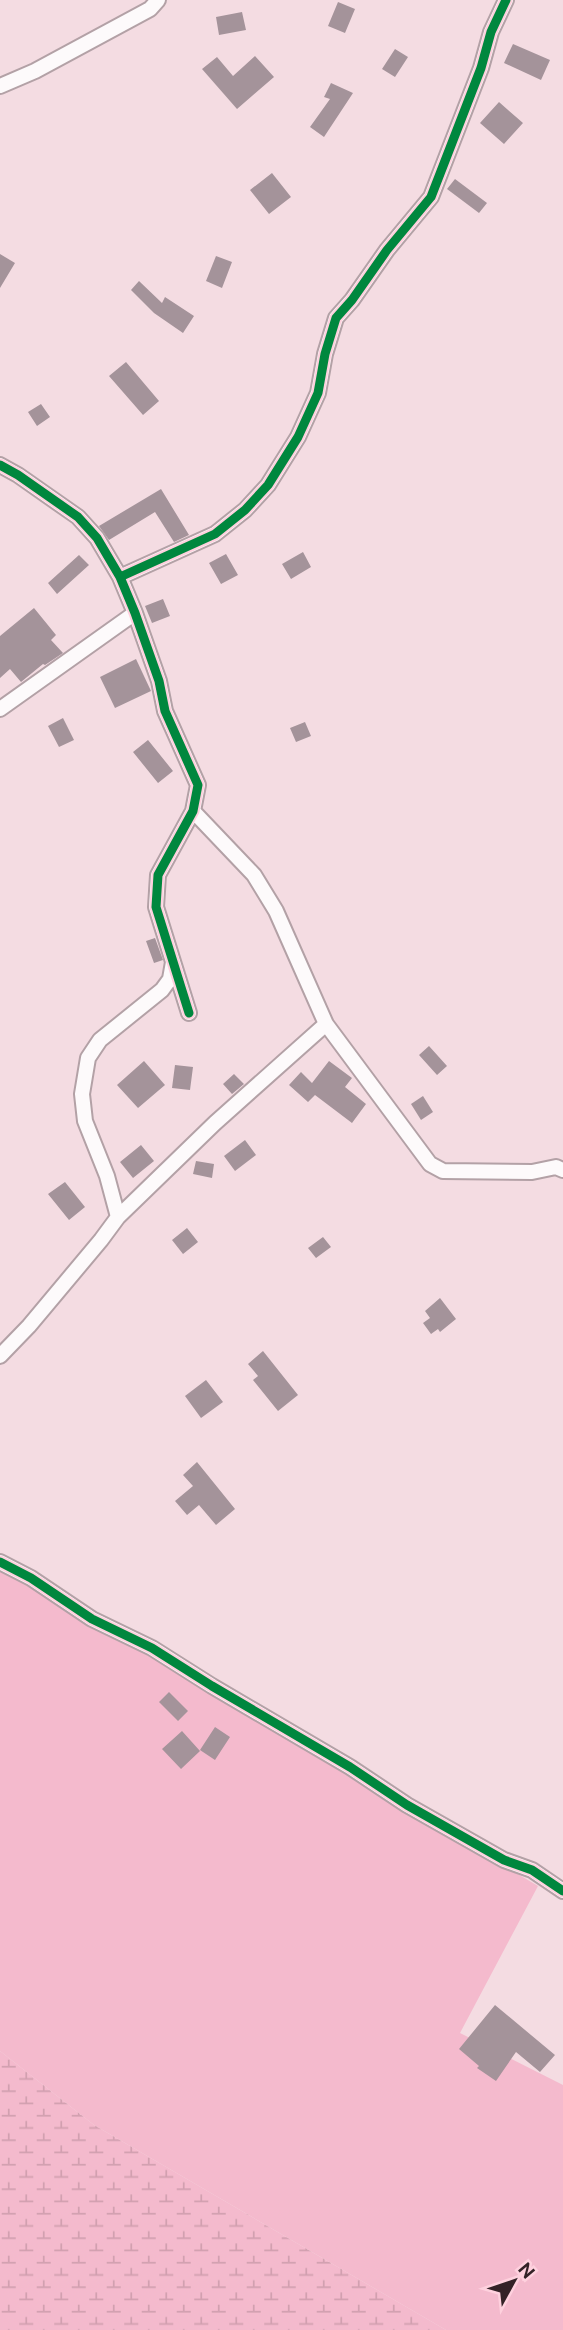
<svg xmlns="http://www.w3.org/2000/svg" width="563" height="2330" font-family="Ubuntu,sans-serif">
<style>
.green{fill:#f4bacd}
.wetland{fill:url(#wetland-marsh)}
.building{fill:#a4939a}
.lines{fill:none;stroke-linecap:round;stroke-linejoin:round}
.minor-casing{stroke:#b3a1a6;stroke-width:18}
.minor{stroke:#fdfafb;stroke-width:14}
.cycleway-casing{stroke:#fed1de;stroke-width:13}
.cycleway{stroke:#00873e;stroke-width:9}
</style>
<defs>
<pattern id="wetland-marsh" width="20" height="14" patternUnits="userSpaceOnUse" patternTransform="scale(1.75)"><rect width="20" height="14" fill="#f4bacd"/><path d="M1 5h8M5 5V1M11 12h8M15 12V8" fill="none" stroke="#d2a0b0"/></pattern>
</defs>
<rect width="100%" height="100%" fill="#f4dce2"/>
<!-- green -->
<path class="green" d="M0,1567L538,1886L460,2033L563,2085V2330H446L94,2125L0,2051Z"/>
<!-- wetland -->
<path class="wetland" d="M0,2051L94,2125L446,2330H0Z"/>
<!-- building -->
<path class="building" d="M338,2L355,9L345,33L328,26Z
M242,12L246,30L219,35L216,17Z
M513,44L550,60L541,80L504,63Z
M395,49L408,57L395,77L382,69Z
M255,56L274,77L237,109L202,69L217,57L233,76Z
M331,83L353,93L324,137L310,127L330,99L324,97Z
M499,102L523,123L504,144L480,123Z
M272,173L291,197L269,214L250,190Z
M455,179L487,203L479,213L447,189Z
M0,254L15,263L0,288Z
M216,256L232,262L222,288L206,281Z
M139,281L162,303L165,297L194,316L183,333L154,313L131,290Z
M126,362L159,401L143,415L109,376Z
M41,404L50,417L37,426L28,412Z
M161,489L189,535L174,542L155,512L109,540L99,526Z
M303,552L311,567L291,579L282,564Z
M226,554L238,575L221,584L209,563Z
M79,555L89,565L57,594L48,583Z
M163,599L170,616L152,623L145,606Z
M34,608L56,635L51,640L63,653L45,665L43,664L21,682L10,669L0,678V636Z
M136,659L151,691L115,708L100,677Z
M63,718L74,740L59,747L48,726Z
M305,722L311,736L296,742L290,728Z
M148,740L173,771L158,783L133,752Z
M155,938L163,960L154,963L146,941Z
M429,1046L447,1066L437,1075L419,1055Z
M144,1061L165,1085L138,1108L117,1085Z
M329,1061L352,1078L345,1087L366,1104L352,1123L315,1095L308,1102L289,1085L301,1072L312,1083Z
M175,1065L193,1067L190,1090L172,1088Z
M234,1074L244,1084L232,1094L223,1084Z
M423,1096L433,1112L421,1120L411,1104Z
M245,1140L256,1155L235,1171L224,1156Z
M141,1145L154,1161L133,1178L120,1162Z
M196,1161L214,1164L212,1178L193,1174Z
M65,1182L85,1207L69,1220L48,1194Z
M187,1228L198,1242L183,1254L172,1240Z
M323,1237L331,1247L316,1258L308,1248Z
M440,1298L456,1319L440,1332L438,1329L431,1334L423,1323L430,1318L425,1311Z
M263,1351L298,1395L278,1411L253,1380L258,1376L248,1364Z
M206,1380L223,1402L201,1418L185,1396Z
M197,1462L235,1509L216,1525L199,1505L187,1515L175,1501L193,1486L183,1475Z
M169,1692L188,1711L178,1721L159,1702Z
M215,1727L230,1737L215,1760L200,1750Z
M182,1731L200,1751L181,1769L162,1749Z
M495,2005L555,2055L540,2072L516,2052L496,2081L477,2068L479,2066L459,2049Z"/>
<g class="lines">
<!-- minor casing -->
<g class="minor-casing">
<path id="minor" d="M0,86L35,71L150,9L158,0
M0,465L18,475L78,517L97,538L120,577L135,613L159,681L165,711L198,785L193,811L158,875L156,907L189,1013
M120,577L215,534L245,510L268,485L298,437L318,393L325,354L336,318L352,300L387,250L431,197L481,68L491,32L506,0
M0,709L135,613
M193,811L254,875L276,911L326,1024L430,1164L443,1171L532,1172L556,1167L563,1170
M118,1217L107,1176L85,1121L82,1094L88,1058L100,1040L162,990L170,979L173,962
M0,1356L29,1326L101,1240L118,1217L215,1123L326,1024
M0,1562L31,1578L92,1619L152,1648L212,1686L350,1767L407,1805L504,1860L532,1870L563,1891"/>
</g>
<!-- minor -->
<use href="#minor" class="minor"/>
<!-- cycleway casing -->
<g class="cycleway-casing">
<path id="cycleway" d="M0,465L18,475L78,517L97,538L120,577L135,613L159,681L165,711L198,785L193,811L158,875L156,907L189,1013
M120,577L215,534L245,510L268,485L298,437L318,393L325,354L336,318L352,300L387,250L431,197L481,68L491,32L506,0
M0,1562L31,1578L92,1619L152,1648L212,1686L350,1767L407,1805L504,1860L532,1870L563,1891"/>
</g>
<!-- cycleway -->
<use href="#cycleway" class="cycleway"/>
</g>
<!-- north arrow -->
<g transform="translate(514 2281) rotate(50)" stroke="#fed1de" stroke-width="5" paint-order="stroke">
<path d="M0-5L12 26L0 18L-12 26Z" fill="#332227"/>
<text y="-10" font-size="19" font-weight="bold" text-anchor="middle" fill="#332227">N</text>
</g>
</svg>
